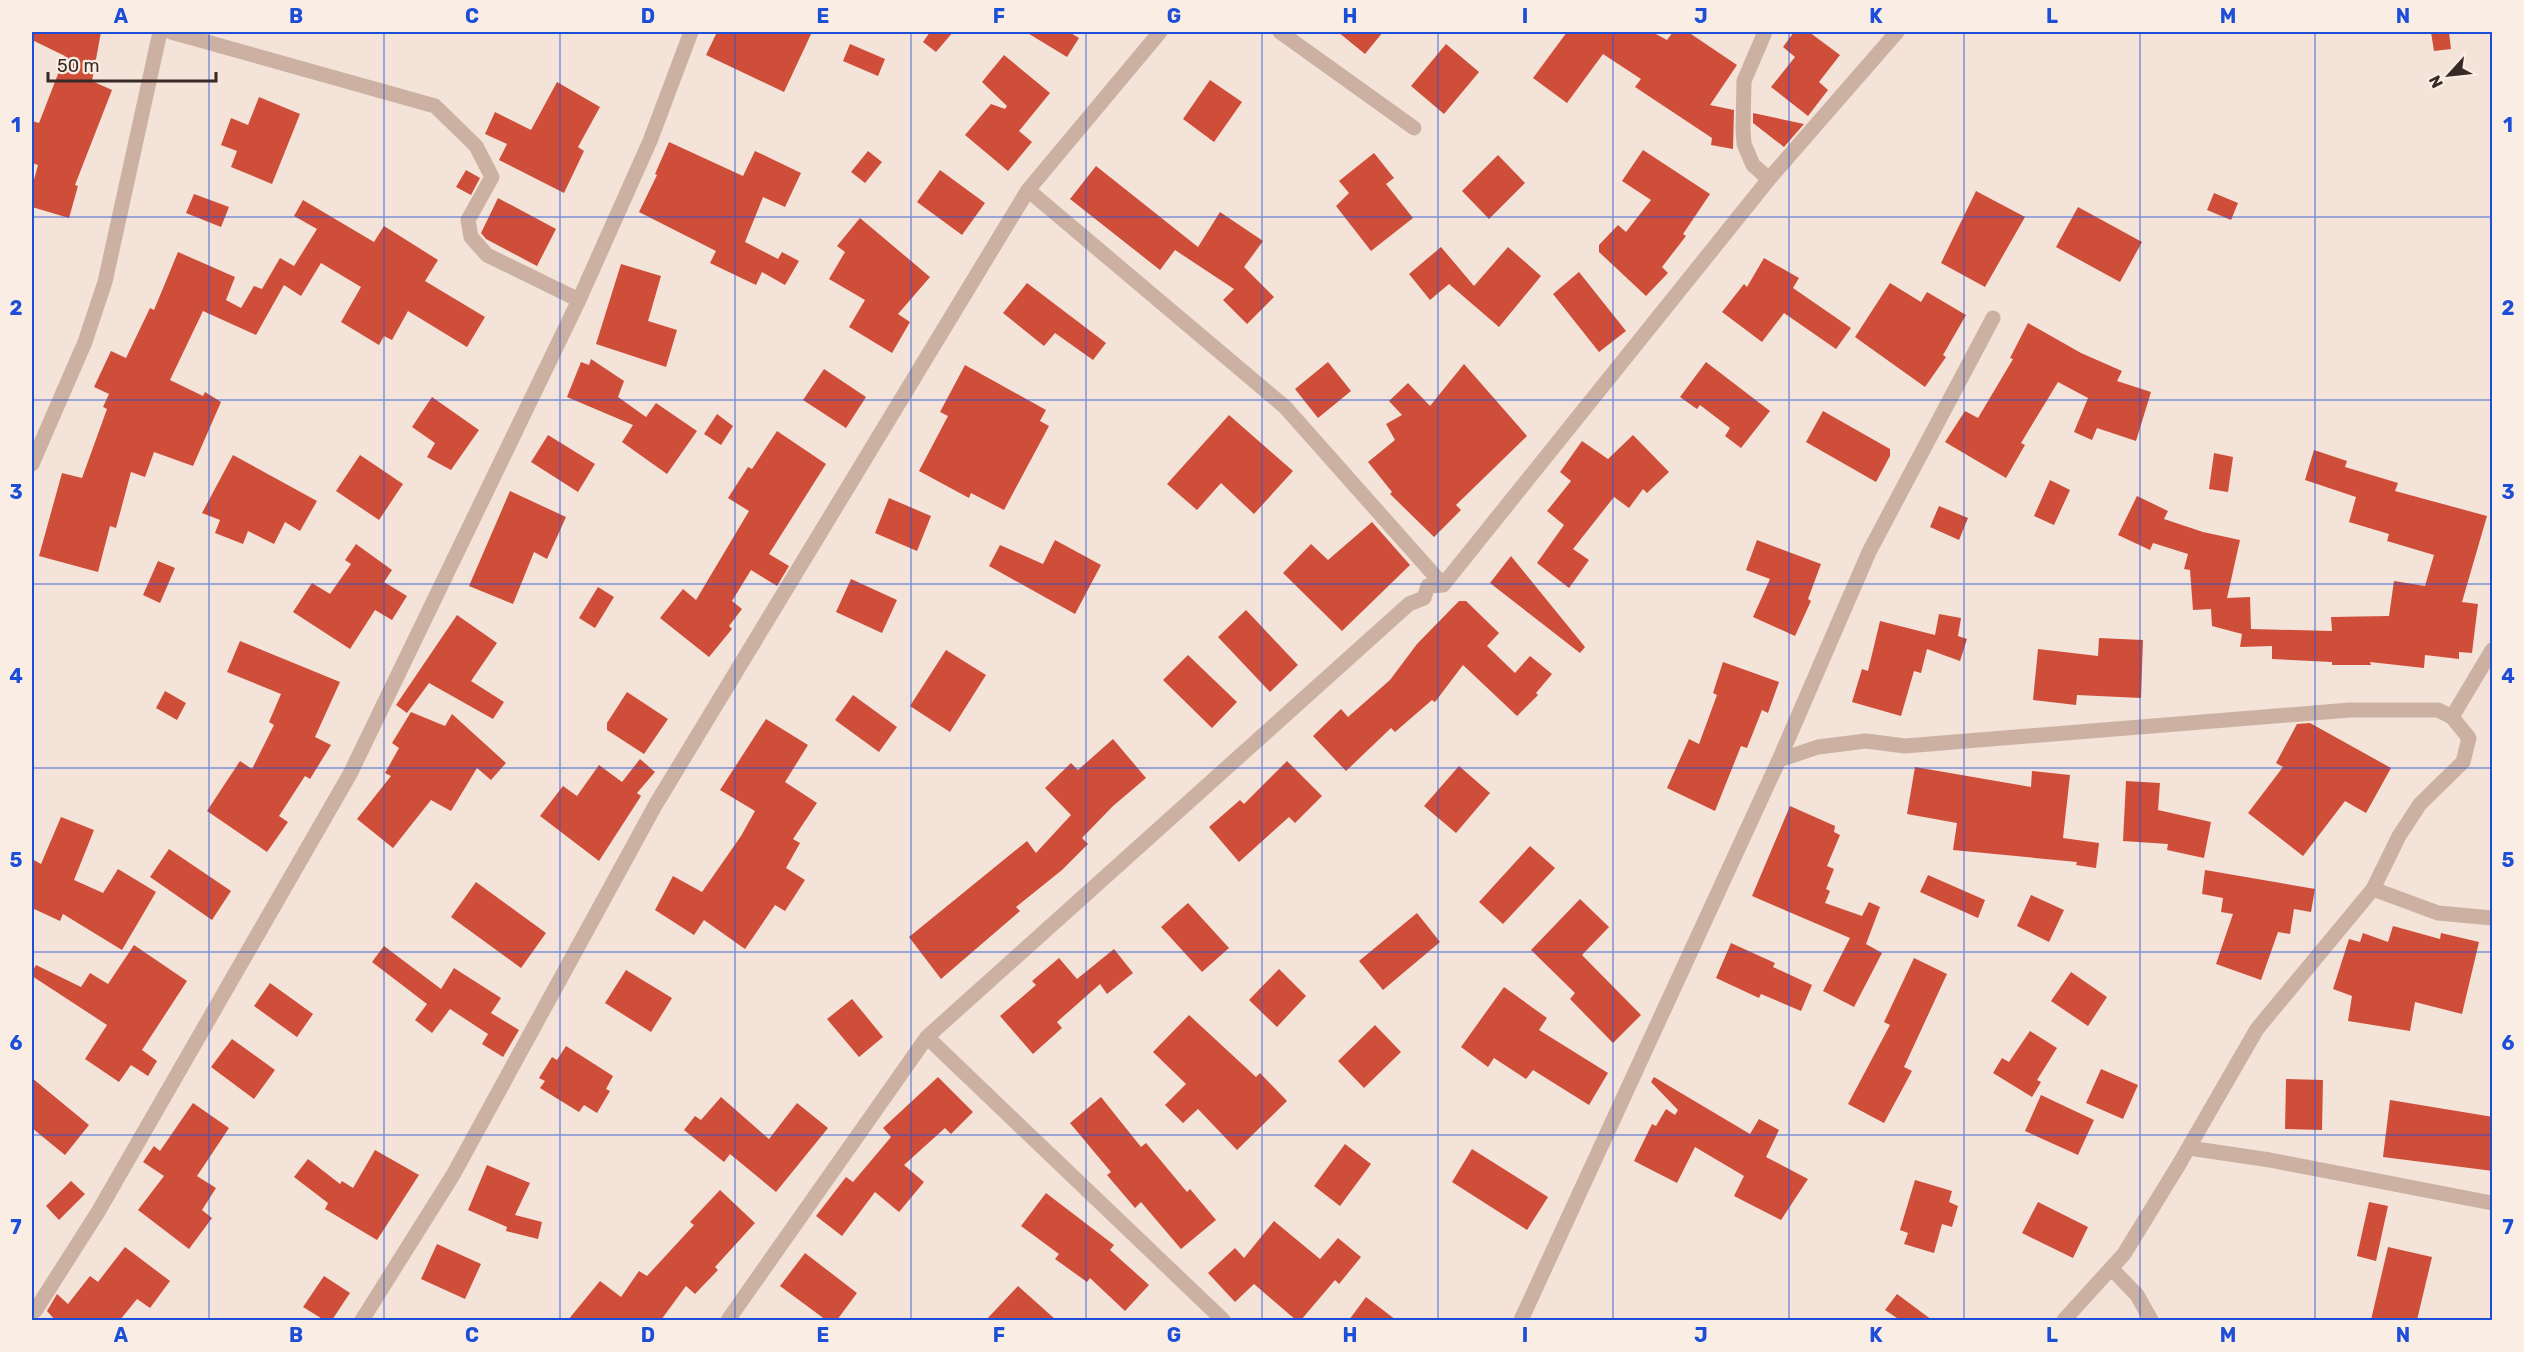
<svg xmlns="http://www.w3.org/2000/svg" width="2524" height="1352" font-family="Rubik,sans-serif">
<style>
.building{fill:#cf4e3a}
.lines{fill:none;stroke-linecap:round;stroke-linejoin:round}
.minor{stroke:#ccb1a3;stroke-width:15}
.grid{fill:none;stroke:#1d4ed8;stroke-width:1.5;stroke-opacity:0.55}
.neatline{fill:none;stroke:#1d4ed8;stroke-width:2}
.grid-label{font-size:20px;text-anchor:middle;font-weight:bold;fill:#1d4ed8}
</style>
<rect width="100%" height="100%" fill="#f3e3d8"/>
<!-- building -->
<path class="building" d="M32,32H101L92,81L112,90L75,185L78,186L69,218L32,207V187L38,165L32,163V121L39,123L65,56L32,40Z
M717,32H812L784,92L706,55Z
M930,32H953L936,52L923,42Z
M1026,32H1069L1079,38L1067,57Z
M1338,32H1383L1365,54Z
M1567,32H1652L1667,40L1673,32H1688L1737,65L1710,105L1734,110L1733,149L1711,145L1712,138L1635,87L1641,79L1603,54L1567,103L1533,78Z
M1794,32H1809L1840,55L1819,82L1828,90L1808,116L1771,87L1795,57L1783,47Z
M2431,32H2449L2451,49L2434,51Z
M850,44L885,59L878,76L843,61Z
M1446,44L1479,72L1444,114L1411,86Z
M1004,55L1050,93L1019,131L1032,142L1008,171L965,135L991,104L1005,109L1007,106L982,82Z
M1210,80L1242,102L1214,142L1183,119Z
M557,82L600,107L578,147L584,151L564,193L499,160L507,144L485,134L495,112L531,130Z
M259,97L300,114L272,184L231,167L237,151L221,145L231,118L248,125Z
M1753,113L1804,124L1784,147L1753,123Z
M669,142L743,176L755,151L801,173L785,207L763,197L745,242L778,259L782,252L799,261L785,285L762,272L756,285L710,263L716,251L639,212L657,175L655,174Z
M1643,150L1710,194L1683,234L1686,236L1662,267L1668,273L1646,296L1599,252V245L1618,225L1626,232L1651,200L1622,181Z
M868,151L882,162L865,183L851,172Z
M1374,153L1394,178L1386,184L1413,218L1371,251L1336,206L1349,193L1339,181Z
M1498,155L1525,183L1489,219L1462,191Z
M1096,166L1198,247L1220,212L1263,241L1244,267L1274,297L1247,324L1223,300L1234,289L1175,250L1160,270L1070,199Z
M466,170L480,178L471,195L456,187Z
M940,170L985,203L962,235L917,202Z
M1976,191L2025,217L1985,287L1941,263Z
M2214,193L2238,203L2231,220L2207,210Z
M194,194L229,207L221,227L186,213Z
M498,198L556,229L537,266L486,239L481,233Z
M303,200L374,242L384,226L438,260L425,281L485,317L467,347L408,311L392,340L384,336L379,345L341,322L361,287L321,263L301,296L284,285L256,335L203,311L170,380L203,396L205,392L221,402L193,466L154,452L145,477L131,472L116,528L110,526L98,572L39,556L62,473L82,478L107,409L103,407L109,394L94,387L111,351L126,358L150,308L154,310L178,252L235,277L226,300L241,308L254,286L262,289L280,258L294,266L317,229L294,216Z
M2078,207L2142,242L2120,282L2056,247Z
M860,218L930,277L898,314L910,322L892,353L849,327L865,300L829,279L845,252L837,246Z
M1441,247L1474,286L1508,247L1541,276L1499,327L1449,284L1430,300L1409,274Z
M1764,258L1799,278L1793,288L1851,328L1836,349L1784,313L1762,342L1722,312L1744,284L1747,287Z
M621,264L661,276L648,321L677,330L666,367L596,344Z
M1579,272L1626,331L1599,352L1553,294Z
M1027,283L1106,343L1093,360L1055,333L1044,346L1003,313Z
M1890,283L1921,302L1927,292L1966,315L1943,355L1946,357L1925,387L1855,337Z
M2028,323L2081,353L2122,371L2117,381L2151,392L2136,441L2097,428L2092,440L2074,432L2088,398L2058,382L2021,443L2025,445L2006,478L1945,442L1965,411L1978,418L2013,359L2010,358Z
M591,359L624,381L618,397L646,417L656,403L697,431L667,474L622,442L633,425L567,397L581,362L589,365Z
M1328,362L1351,391L1318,418L1295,389Z
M1706,362L1770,411L1741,448L1725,436L1730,428L1700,405L1697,409L1680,397Z
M1464,364L1527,436L1456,505L1461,510L1434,537L1390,494L1392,492L1368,462L1395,440L1386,424L1402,415L1389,401L1408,383L1430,406Z
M965,365L1046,410L1040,421L1049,426L1004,510L971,493L969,498L919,471L948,416L940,412Z
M824,369L866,397L846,428L803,400Z
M432,397L479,430L451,470L427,457L435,443L412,427Z
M1823,411L1890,449V456L1876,482L1806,442Z
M717,414L733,426L721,445L704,434Z
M1229,415L1293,471L1254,514L1221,483L1197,510L1167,484Z
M777,431L826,464L769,554L789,566L777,586L751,570L732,601L742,609L729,626L732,629L709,657L660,618L683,589L696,600L749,511L728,498L748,467L752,469Z
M548,435L595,464L578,492L531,462Z
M1633,435L1669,472L1647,493L1643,489L1629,508L1614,497L1573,549L1589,560L1569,588L1537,563L1564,525L1547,511L1571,481L1560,472L1582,441L1608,459Z
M2314,450L2347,461L2345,467L2398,483L2395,491L2487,516L2462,602L2478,604L2472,653L2459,652V659L2425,655L2424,668L2370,662L2371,665H2332V662L2272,659V646L2240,647L2242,634L2212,626L2211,609L2193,610L2190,570L2184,569L2188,554L2153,543L2150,550L2118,535L2137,496L2168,511L2164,519L2203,532L2240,540L2227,598L2250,597L2251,629L2332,631L2331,617L2389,616L2394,581L2425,586L2434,555L2387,541L2389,534L2349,522L2356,497L2305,480Z
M2214,453L2233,457L2228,492L2209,489Z
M233,455L317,501L300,531L285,522L274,544L248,531L243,544L215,533L220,520L202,513Z
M360,455L403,484L379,520L336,491Z
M2050,480L2070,490L2054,525L2034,516Z
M510,491L566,517L547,559L534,552L513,604L469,586Z
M889,498L931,516L917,551L875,533Z
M1939,506L1968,518L1959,540L1930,527Z
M1372,522L1410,565L1342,631L1283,573L1311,544L1328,560Z
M1055,540L1101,565L1075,614L989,566L1000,545L1043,564Z
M1757,540L1821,564L1808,599L1811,601L1795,636L1753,617L1770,579L1746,570Z
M356,544L392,570L384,582L407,596L392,620L375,610L350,649L293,612L312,583L330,594L351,564L345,560Z
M1511,556L1585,647L1580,653L1490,583Z
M158,561L175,568L160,603L143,595Z
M851,579L897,600L882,633L836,612Z
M598,587L614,597L595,628L579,618Z
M1459,601H1466L1499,633L1487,646L1515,673L1530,656L1552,674L1536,693L1538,695L1517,716L1463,665L1435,702L1432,700L1395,732L1391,728L1346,771L1313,736L1341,709L1348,717L1390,680L1417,644Z
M1246,610L1298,665L1270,692L1218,637Z
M1939,614L1961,618L1958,636L1967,639L1960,661L1927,649L1921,673L1914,671L1901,716L1852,702L1862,669L1868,671L1880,621L1935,635Z
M457,615L497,643L471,681L504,702L493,719L429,683L407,713L396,705Z
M2099,638L2143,640L2141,698L2077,695L2076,705L2033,700L2038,649L2098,656Z
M240,641L340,682L315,737L331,745L310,779L305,776L279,816L288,822L267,852L207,811L240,761L252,769L274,725L269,722L281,694L227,672Z
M946,650L986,675L950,732L910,706Z
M1188,655L1237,702L1212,728L1163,680Z
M1723,662L1779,682L1768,713L1762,710L1747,748L1741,746L1715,811L1667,788L1689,739L1699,744L1717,695L1713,693Z
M165,691L186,703L177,720L156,708Z
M627,692L668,719L644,754L607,730V723Z
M853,695L897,727L879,752L835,720Z
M411,712L445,726L452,714L506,763L491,780L477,768L451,811L431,800L393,848L357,819L391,776L385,773L399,748L392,743Z
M766,719L808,745L785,782L817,803L793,839L800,843L786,868L805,880L785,911L775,905L745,949L704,920L694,935L655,910L673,876L702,892L741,836L755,811L720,790Z
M2310,723L2391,768L2366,813L2345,801L2303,856L2248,813L2283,767L2276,763L2297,724Z
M1113,739L1146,778L1113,806L1082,838L1088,844L1062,870L1016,907L1020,911L941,979L909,937L1027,841L1036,853L1071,815L1045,788L1071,763L1078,770Z
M640,759L655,772L637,793L641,796L599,861L540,816L563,786L577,796L599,765L622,782Z
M1287,761L1322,796L1295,823L1289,817L1239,862L1209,827L1240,800L1244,804Z
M1459,766L1490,793L1456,833L1424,806Z
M1915,767L2031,787L2032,771L2070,775L2063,838L2099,843L2096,868L2076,865L2077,862L1953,850L1957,823L1907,814Z
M2126,781L2160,783L2158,810L2211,822L2204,858L2167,850L2168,844L2123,841Z
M1790,806L1835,826L1834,832L1840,835L1827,866L1834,869L1826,889L1830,891L1825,903L1862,916L1869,902L1880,907L1866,944L1882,953L1854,1007L1823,991L1850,938L1752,896Z
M61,817L94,830L74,880L103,893L118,869L156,892L122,950L63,914L60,921L32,908V859L41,864Z
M1530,846L1555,868L1503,924L1479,902Z
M169,849L231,891L212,920L150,877Z
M2205,870L2315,889L2311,912L2294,909L2290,934L2278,932L2261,980L2216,964L2233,914L2221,912L2223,898L2202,894Z
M1928,875L1985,900L1978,918L1920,892Z
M476,882L546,933L521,968L451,917Z
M2031,895L2064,910L2049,942L2017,926Z
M1580,899L1609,927L1582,955L1641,1015L1613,1043L1570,999L1575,993L1531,950Z
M1188,903L1229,948L1202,972L1161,927Z
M1417,913L1440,942L1383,990L1359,961Z
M2393,926L2440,939L2441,933L2479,942L2462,1014L2415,1002L2410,1031L2348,1021L2352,996L2333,989L2349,939L2360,942L2363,933L2388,942Z
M1731,943L1775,963L1773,967L1812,985L1801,1011L1761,994L1759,998L1716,978Z
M134,945L187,981L142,1050L157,1061L148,1076L131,1065L119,1082L85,1059L107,1025L32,976V972L36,965L81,987L90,973L108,984Z
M384,946L441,989L454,968L501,998L491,1013L519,1030L503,1057L482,1044L488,1034L450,1009L432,1033L415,1020L427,1004L372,962Z
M1114,949L1133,973L1107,994L1100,984L1057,1022L1062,1028L1033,1054L1000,1016L1036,985L1032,981L1059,958L1077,979Z
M1914,958L1947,974L1904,1067L1912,1071L1884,1123L1848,1104L1890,1025L1884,1022Z
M1279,969L1306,996L1277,1027L1249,1000Z
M626,970L672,998L651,1032L605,1003Z
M2071,972L2107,997L2088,1026L2051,1001Z
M270,983L313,1014L297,1037L254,1006Z
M1504,987L1547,1018L1539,1030L1608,1073L1589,1105L1533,1070L1526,1079L1494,1058L1488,1067L1461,1047Z
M852,999L883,1037L859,1057L827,1019Z
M1189,1015L1256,1077L1260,1073L1287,1101L1237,1150L1198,1109L1183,1123L1165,1105L1186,1084L1153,1052Z
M1375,1025L1401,1052L1364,1088L1338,1061Z
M2030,1031L2057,1048L2037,1080L2041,1082L2032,1097L1993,1073L2002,1058L2009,1062Z
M232,1039L275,1070L254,1099L211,1067Z
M566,1046L613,1076L606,1089L610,1091L597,1113L584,1105L579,1112L540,1088L545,1081L539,1078L552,1057L557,1060Z
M2101,1069L2138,1085L2123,1119L2086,1103Z
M938,1077L973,1112L951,1134L945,1128L904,1165L924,1182L899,1212L875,1192L842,1236L816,1216L846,1177L853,1182L891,1137L883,1128Z
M1654,1077L1750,1134L1759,1119L1779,1130L1766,1157L1808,1179L1781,1220L1734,1196L1744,1176L1695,1147L1677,1183L1634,1161L1652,1124L1656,1126L1666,1109L1675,1115L1678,1110L1651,1082Z
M32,1078L89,1125L65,1155L32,1128Z
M2286,1079L2323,1080L2322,1130L2285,1129Z
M2041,1095L2094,1120L2078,1155L2025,1131Z
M721,1097L769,1139L797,1103L828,1128L776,1192L730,1154L724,1162L684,1130L695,1116L701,1120Z
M1101,1097L1141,1147L1146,1143L1187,1192L1190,1189L1216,1220L1181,1249L1141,1202L1135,1208L1107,1175L1111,1172L1070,1123Z
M2390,1100L2493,1117V1171L2383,1157Z
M193,1103L229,1128L197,1176L216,1188L202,1210L212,1218L189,1249L138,1210L164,1176L143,1162L154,1146L160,1151Z
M1345,1144L1371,1164L1340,1206L1314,1186Z
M1472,1149L1548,1197L1527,1230L1452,1182Z
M375,1150L419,1175L377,1240L325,1209L328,1203L294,1177L308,1159L340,1184L342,1181L353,1188Z
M487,1165L530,1183L515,1215L542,1222L538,1239L506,1231L507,1227L468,1210Z
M1915,1180L1952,1191L1949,1202L1958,1206L1952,1227L1942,1224L1934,1253L1904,1244L1908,1233L1900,1230Z
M71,1181L85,1194L59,1220L46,1206Z
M720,1190L755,1223L715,1267L718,1270L695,1294L686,1286L661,1320H568L600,1281L621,1297L639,1271L647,1276L694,1225L690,1222Z
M1046,1193L1114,1245L1110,1250L1149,1285L1125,1311L1090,1278L1087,1282L1055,1259L1059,1254L1021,1226Z
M2038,1202L2088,1227L2073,1258L2022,1233Z
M2369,1202L2388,1206L2376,1261L2357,1256Z
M1274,1221L1320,1259L1338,1238L1361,1257L1339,1284L1335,1280L1301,1320H1296L1254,1284L1235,1302L1208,1273L1235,1248L1244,1258Z
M437,1244L481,1264L465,1299L421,1279Z
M125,1247L170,1281L150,1308L137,1299L120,1320H55L47,1311L57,1294L68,1304L90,1276L98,1282Z
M2388,1247L2432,1257L2417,1320H2371Z
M805,1253L857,1293L837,1320H826L780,1286Z
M324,1276L350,1293L332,1320H324L303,1307Z
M1018,1286L1056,1320H986Z
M1897,1294L1932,1320H1900L1885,1310Z
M1366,1297L1396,1320H1349Z"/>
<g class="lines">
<!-- minor -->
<path class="minor" d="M171,32L435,106L476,146L492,177L468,220L471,237L487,255L579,300
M1280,32L1414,128
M1765,32L1744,81L1743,129L1744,144L1753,165L1769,179
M32,464L85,342L105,282L160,32
M1443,585L1769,179L1897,32
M2452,717L2492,650
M1779,760L1869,552L1993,318
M2373,889L2438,913L2492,918
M927,1037L1223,1320
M2189,1148L2270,1160L2492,1203
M2111,1268L2137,1295L2151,1320
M35,1311L98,1212L350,774L579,300L650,141L691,32
M362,1320L453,1175L656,804L1028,190L1160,32
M728,1320L927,1037L1409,604L1424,598L1428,586L1443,585L1285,407L1028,190
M1521,1320L1779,760L1818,747L1866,741L1905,746L2350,710H2438L2452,717L2469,738L2463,762L2420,804L2399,836L2373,889L2257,1029L2178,1166L2124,1254L2064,1320"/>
</g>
<!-- grid -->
<path class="grid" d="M209,32V1320M384,32V1320M560,32V1320M735,32V1320M911,32V1320M1086,32V1320M1262,32V1320M1438,32V1320M1613,32V1320M1789,32V1320M1964,32V1320M2140,32V1320M2315,32V1320M32,217H2492M32,400H2492M32,584H2492M32,768H2492M32,952H2492M32,1135H2492"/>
<!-- border -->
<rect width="2524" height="1352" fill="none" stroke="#faeee4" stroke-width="66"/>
<!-- north arrow -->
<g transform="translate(2449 75) rotate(243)" stroke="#faeee4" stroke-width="4.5" paint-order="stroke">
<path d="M0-4.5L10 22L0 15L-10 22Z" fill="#362926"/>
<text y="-9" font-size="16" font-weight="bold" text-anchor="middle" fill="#362926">N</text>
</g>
<!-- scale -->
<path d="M48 72v9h168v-9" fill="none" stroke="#362926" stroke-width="3"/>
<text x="57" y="72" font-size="18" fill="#362926" stroke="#faeee4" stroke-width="4.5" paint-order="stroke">50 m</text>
<rect x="33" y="33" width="2458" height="1286" class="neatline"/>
<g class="grid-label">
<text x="121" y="23">A</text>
<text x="296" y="23">B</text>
<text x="472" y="23">C</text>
<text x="648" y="23">D</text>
<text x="823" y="23">E</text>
<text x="999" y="23">F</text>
<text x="1174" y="23">G</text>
<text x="1350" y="23">H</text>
<text x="1525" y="23">I</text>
<text x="1701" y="23">J</text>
<text x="1876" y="23">K</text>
<text x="2052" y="23">L</text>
<text x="2228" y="23">M</text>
<text x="2403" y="23">N</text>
<text x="16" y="132">1</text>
<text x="2508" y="132">1</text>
<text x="16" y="315">2</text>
<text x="2508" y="315">2</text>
<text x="16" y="499">3</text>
<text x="2508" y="499">3</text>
<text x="16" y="683">4</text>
<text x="2508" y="683">4</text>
<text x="16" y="867">5</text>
<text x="2508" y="867">5</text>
<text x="16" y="1050">6</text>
<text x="2508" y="1050">6</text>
<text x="16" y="1234">7</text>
<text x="2508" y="1234">7</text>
<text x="121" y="1342">A</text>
<text x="296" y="1342">B</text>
<text x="472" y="1342">C</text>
<text x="648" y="1342">D</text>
<text x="823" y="1342">E</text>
<text x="999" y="1342">F</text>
<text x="1174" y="1342">G</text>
<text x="1350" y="1342">H</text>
<text x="1525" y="1342">I</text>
<text x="1701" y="1342">J</text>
<text x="1876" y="1342">K</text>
<text x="2052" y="1342">L</text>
<text x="2228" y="1342">M</text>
<text x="2403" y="1342">N</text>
</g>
</svg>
